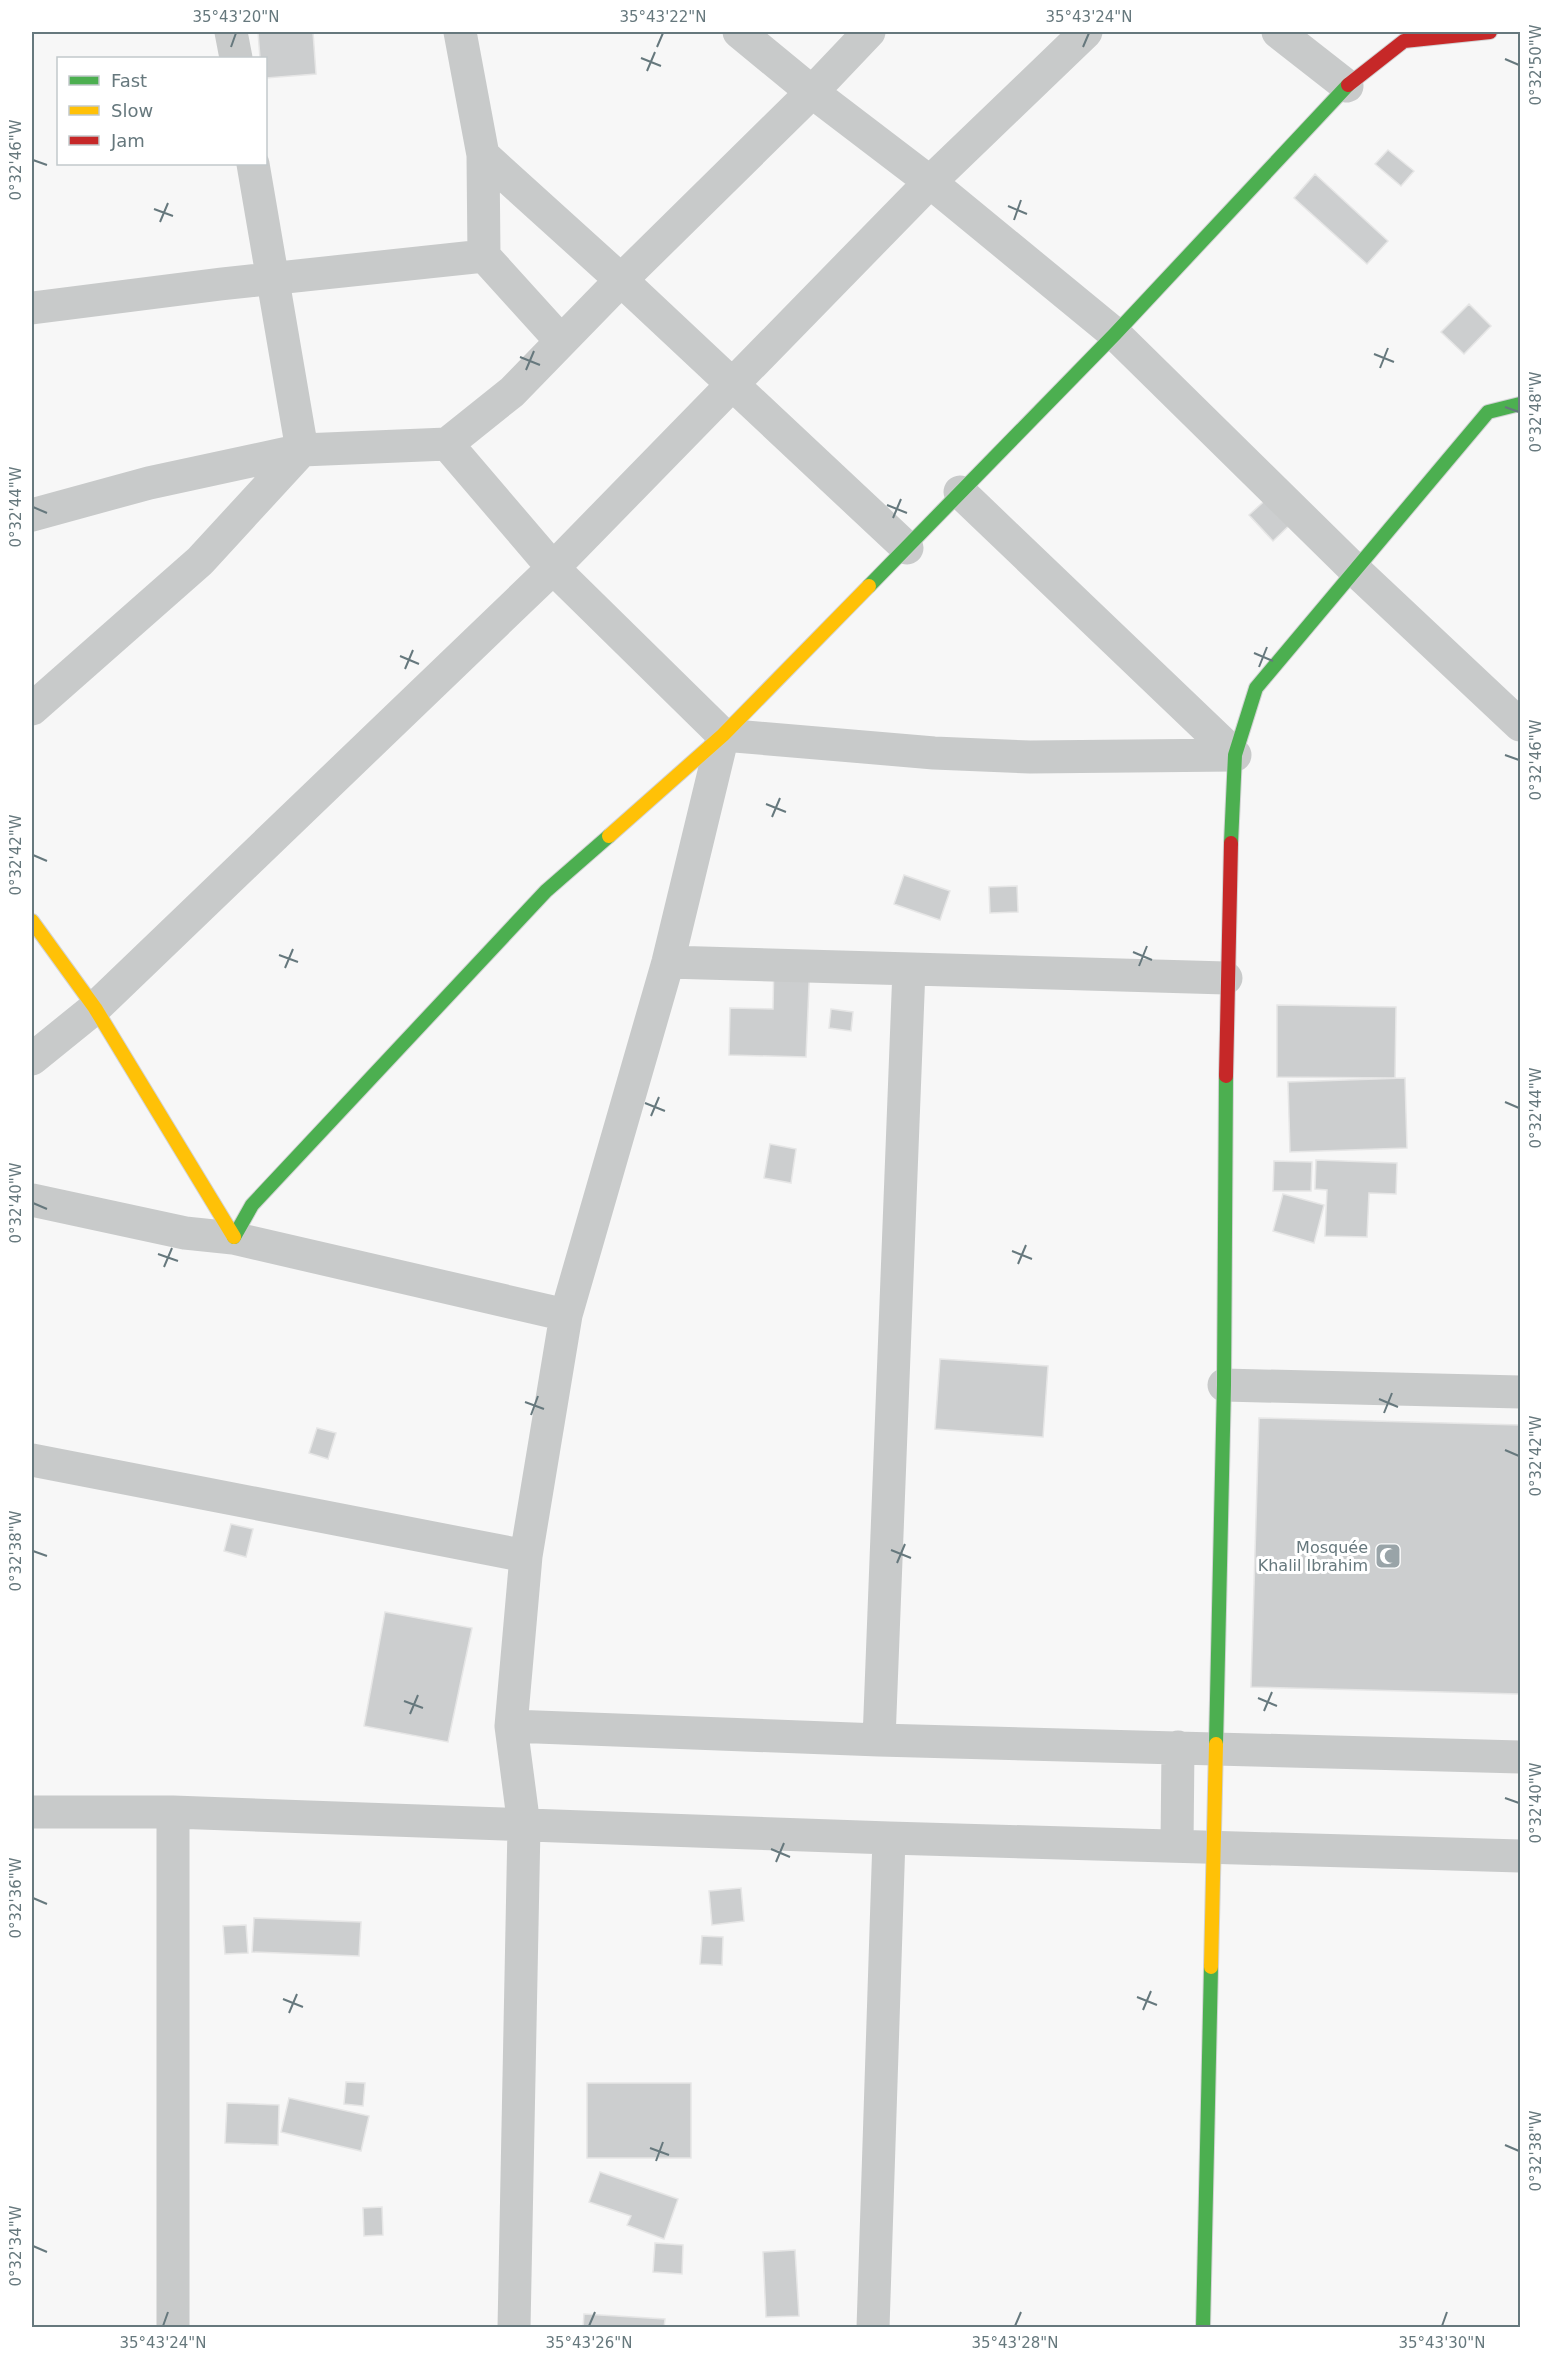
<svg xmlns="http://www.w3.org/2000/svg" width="1552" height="2359" font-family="'DejaVu Sans',sans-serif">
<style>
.building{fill:#cccecf;stroke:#e6e6e6;stroke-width:1.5}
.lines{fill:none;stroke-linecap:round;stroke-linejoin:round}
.fast-casing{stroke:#d2d3d4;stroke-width:16}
.slow-casing{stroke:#d2d3d4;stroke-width:16}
.jam-casing{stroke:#d2d3d4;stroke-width:16}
.street{stroke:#c8caca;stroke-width:33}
.fast{stroke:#4caf50;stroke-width:14}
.slow{stroke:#ffc107;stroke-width:14}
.jam{stroke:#c62828;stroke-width:14}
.ticks{fill:none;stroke:#66787d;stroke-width:2}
.labels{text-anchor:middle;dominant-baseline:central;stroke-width:6;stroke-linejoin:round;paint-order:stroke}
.poi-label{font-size:16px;fill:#66787d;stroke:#fff;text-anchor:end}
.neatline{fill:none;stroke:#66787d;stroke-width:2}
.ticks-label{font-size:15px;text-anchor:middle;fill:#66787d}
</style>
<rect width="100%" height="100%" fill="#f7f7f7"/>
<!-- building -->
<path class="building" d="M258,32H313L316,74L266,78V58H260Z
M1388,150L1414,171L1401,186L1375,164Z
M1315,174L1388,241L1367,264L1294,198Z
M1469,304L1491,326L1464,354L1441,332Z
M1272,494L1296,519L1273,541L1249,515Z
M904,875L950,891L940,920L894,904Z
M1017,886L1018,912L990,913L989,887Z
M774,959L810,961L806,1057L729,1055L730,1008L773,1009Z
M1277,1005L1396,1007L1395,1078L1277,1077Z
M831,1009L853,1012L851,1031L829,1028Z
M1405,1078L1407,1148L1290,1152L1288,1082Z
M770,1144L796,1149L791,1183L764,1178Z
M1316,1160L1397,1163L1396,1194L1369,1193L1367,1237L1325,1236L1327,1190L1315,1189Z
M1274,1161L1312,1162L1311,1191H1273Z
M1283,1194L1324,1205L1314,1243L1273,1231Z
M940,1359L1048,1366L1043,1437L935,1429Z
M1259,1418L1520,1425V1694L1251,1687Z
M317,1428L336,1433L328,1459L309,1453Z
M231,1524L253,1529L246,1557L224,1551Z
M385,1612L472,1628L448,1742L364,1726Z
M741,1888L744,1921L712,1925L709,1891Z
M254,1918L361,1922L359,1956L252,1952Z
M246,1925L248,1953L225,1954L223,1926Z
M702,1936L723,1937L722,1965L700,1964Z
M346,2082L365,2083L363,2106L344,2104Z
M587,2083H691V2158H587Z
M289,2098L369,2116L361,2151L281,2132Z
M227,2103L279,2105L278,2145L225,2143Z
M600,2172L678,2199L664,2239L627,2225L631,2216L589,2202Z
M382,2207L383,2235L364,2236L363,2208Z
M655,2243L683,2245L682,2274L653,2272Z
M795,2250L799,2316L766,2317L763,2252Z
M584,2314L665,2319L664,2328H583Z"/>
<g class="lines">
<!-- fast casing -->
<g class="fast-casing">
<path id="fast" d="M869,586L1115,334L1348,85
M1231,843L1235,755L1256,688L1488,412L1520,404
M234,1237L252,1205L546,891L609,836
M1216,1744L1224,1385L1226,1076
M1203,2328L1211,1967"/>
</g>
<!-- slow casing -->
<g class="slow-casing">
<path id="slow" d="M609,836L723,735L869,586
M32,921L95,1008L234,1237
M1211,1967L1216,1744"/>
</g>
<!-- jam casing -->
<g class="jam-casing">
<path id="jam" d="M1348,85L1404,41L1490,32
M1226,1076L1231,843"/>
</g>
<!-- street -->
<path class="street" d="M231,32L236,58
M460,32L483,155L484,256L561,341
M739,32L812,92L930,182L1115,334L1355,570L1520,725
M1278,32L1347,86
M483,155L621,280L907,548
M32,308L221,284L484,256
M447,444L553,568L723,735L934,753L1030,757L1235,755
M960,492L1235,755
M32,515L149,483L302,450L447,444L512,392L621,280L812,92L869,32
M32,709L200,561L302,450L253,164
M668,962L1226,978
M32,1059L95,1008L553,568L930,182L1086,32
M32,1200L185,1233L233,1238L566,1315
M1224,1385L1520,1392
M32,1460L526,1556
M511,1726L879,1740L1520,1757
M879,1740L909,969
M32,1812H173L889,1838L1520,1856
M173,1812V2328
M1177,1846L1178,1747
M514,2328L524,1826L511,1726L526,1556L566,1315L668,962L723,735
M873,2328L889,1838"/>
<!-- fast -->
<use href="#fast" class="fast"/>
<!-- slow -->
<use href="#slow" class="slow"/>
<!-- jam -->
<use href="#jam" class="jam"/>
</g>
<!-- ticks -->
<path class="ticks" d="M231,47L236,33M657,47L663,33M1083,47L1089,33M641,58L661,66M1505,59L1519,65M647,71L655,52M33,160L47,165M1008,206L1027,214M154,209L173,216M1014,220L1021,200M160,222L168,203M1374,354L1394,362M520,357L540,365M1380,368L1388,348M526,370L534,351M1505,407L1519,412M887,505L907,513M33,507L47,513M893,518L901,499M1254,653L1273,661M400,656L419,664M1259,667L1267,647M405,669L413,650M1505,755L1519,760M766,804L786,812M772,817L780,798M33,855L47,861M1133,952L1152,960M279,955L298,962M1139,966L1147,946M285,968L293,949M1505,1102L1519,1108M645,1103L665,1111M651,1116L659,1097M33,1203L47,1209M1012,1251L1032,1259M158,1254L178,1261M1018,1264L1026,1245M164,1267L172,1248M1379,1399L1398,1407M525,1402L544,1409M1384,1413L1392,1393M531,1415L538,1396M1505,1450L1519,1456M891,1550L911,1558M33,1551L47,1556M897,1563L905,1544M1258,1698L1277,1706M404,1701L423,1708M1264,1711L1272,1692M410,1714L418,1695M1505,1798L1519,1803M771,1849L790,1857M776,1862L784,1843M33,1898L47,1904M1137,1997L1157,2005M283,1999L303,2007M1143,2010L1151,1991M289,2013L297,1994M1505,2145L1519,2151M650,2148L669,2155M656,2161L663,2142M33,2246L47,2252M163,2326L168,2312M589,2326L595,2312M1015,2326L1021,2312M1442,2326L1447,2312"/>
<!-- icons -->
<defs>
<g id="mosque-square" transform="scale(1.35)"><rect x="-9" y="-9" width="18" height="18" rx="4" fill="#99a4a8" stroke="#fff"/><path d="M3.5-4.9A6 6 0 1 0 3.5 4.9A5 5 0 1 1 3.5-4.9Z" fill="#fff"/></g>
</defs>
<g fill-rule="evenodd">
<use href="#mosque-square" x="1388" y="1556"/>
</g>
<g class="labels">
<!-- poi labels -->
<g class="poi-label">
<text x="1368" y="1547">Mosquée<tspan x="1368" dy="18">Khalil Ibrahim</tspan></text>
</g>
</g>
<!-- border -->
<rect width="1552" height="2359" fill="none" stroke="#ffffff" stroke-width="66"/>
<!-- legend -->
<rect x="57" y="57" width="210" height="108" fill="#ffffff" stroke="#c2c9cb" stroke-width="1.5"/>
<rect x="69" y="76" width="30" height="9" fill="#4caf50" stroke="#c2c9cb" stroke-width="1.5"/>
<text x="111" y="87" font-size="18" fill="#66787d">Fast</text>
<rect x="69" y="106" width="30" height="9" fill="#ffc107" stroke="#c2c9cb" stroke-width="1.5"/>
<text x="111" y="117" font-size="18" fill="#66787d">Slow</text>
<rect x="69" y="136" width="30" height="9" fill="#c62828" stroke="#c2c9cb" stroke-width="1.5"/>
<text x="111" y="147" font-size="18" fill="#66787d">Jam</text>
<rect x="33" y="33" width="1486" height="2293" class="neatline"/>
<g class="ticks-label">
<text x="236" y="22">35°43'20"N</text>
<text x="663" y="22">35°43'22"N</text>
<text x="1089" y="22">35°43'24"N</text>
<text transform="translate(1536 65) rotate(-90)" y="5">0°32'50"W</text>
<text transform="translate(16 160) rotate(-90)" y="5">0°32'46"W</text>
<text transform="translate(1536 412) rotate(-90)" y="5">0°32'48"W</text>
<text transform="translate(16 507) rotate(-90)" y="5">0°32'44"W</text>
<text transform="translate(1536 760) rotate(-90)" y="5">0°32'46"W</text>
<text transform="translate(16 855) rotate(-90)" y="5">0°32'42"W</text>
<text transform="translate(1536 1108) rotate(-90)" y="5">0°32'44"W</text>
<text transform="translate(16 1203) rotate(-90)" y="5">0°32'40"W</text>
<text transform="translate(1536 1456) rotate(-90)" y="5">0°32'42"W</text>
<text transform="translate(16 1551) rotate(-90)" y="5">0°32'38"W</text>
<text transform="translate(1536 1803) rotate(-90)" y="5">0°32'40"W</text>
<text transform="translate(16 1898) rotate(-90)" y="5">0°32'36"W</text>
<text transform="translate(1536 2151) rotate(-90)" y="5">0°32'38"W</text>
<text transform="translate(16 2246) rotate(-90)" y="5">0°32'34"W</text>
<text x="163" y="2348">35°43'24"N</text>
<text x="589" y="2348">35°43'26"N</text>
<text x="1015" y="2348">35°43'28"N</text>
<text x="1442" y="2348">35°43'30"N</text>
</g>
</svg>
